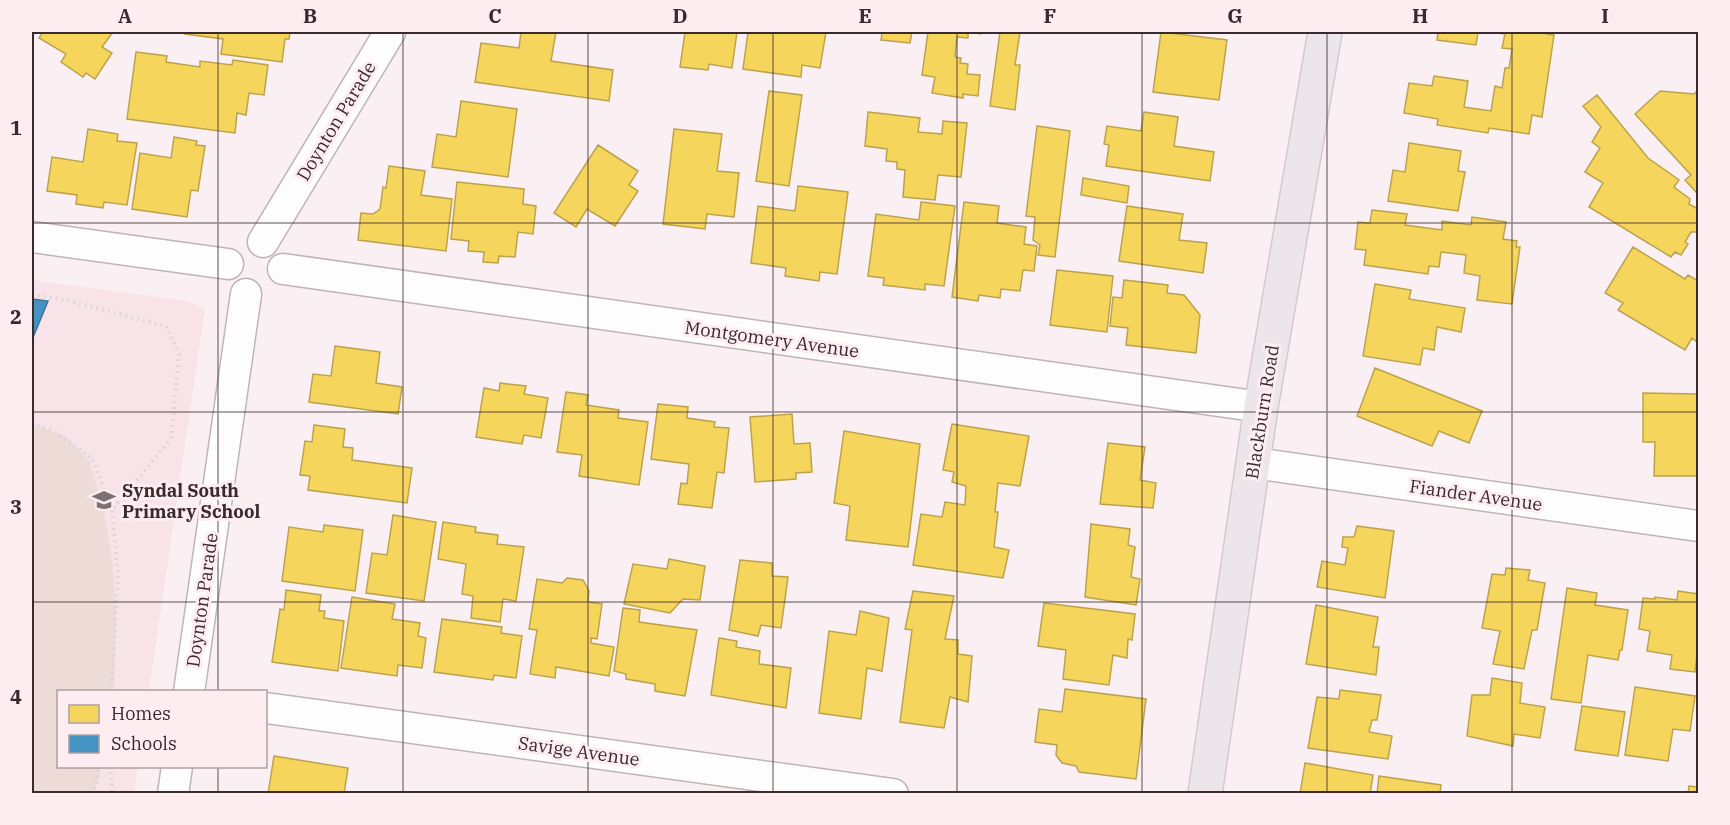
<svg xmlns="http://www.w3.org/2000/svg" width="1730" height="825" font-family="'IBM Plex Serif',serif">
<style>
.built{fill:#f7e3e8}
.green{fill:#ecdbd6}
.homes{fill:#f6d55c;stroke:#bda24e;stroke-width:1.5}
.schools{fill:#4393c3;stroke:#407496;stroke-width:1.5}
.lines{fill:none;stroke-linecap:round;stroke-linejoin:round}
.minor-casing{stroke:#bfb4b7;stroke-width:33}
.primary-casing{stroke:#d2cbcd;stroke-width:36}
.path{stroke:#d8d4d5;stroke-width:4;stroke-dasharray:1.5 4.5;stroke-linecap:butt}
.minor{stroke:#fefdfd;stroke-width:30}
.primary{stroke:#ece5ea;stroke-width:33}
.grid{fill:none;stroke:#392a2e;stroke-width:1.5;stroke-opacity:0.55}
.labels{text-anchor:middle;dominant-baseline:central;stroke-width:6;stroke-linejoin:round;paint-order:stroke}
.street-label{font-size:18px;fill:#392a2e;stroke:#fdedf1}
.poi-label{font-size:18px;font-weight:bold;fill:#392a2e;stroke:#fdedf1;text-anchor:start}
.neatline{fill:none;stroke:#392a2e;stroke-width:2}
.grid-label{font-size:20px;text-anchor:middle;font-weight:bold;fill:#392a2e}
</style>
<rect width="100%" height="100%" fill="#faf0f3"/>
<!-- built -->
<path class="built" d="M32,280L186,301L205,308L149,691L58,692V766L138,767L134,793L32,794Z"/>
<!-- green -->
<path class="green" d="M32,424L65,436L89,460L104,512L112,560L116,609L114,691L58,692V766L101,767L94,793H32Z"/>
<!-- homes -->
<path class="homes" d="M43,32H113L102,47L112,53L95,79L86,73L83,77L61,62L66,54L39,38Z
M185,32H290L289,39H285L282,62L221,54L223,39L185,34Z
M521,32H556L551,61L613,70L609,101L475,82L481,43L519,48Z
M685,32H737L732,68L709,64L708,70L680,67Z
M748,32H826L820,68L802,65L801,77L743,69Z
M882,32H912L910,43L881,40Z
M928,32H982L981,34L968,32V38L957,37L955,57L961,58L960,63L968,64L967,74L980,75L978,96L963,94V98L932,93L935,77L922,75Z
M1000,32H1020L1015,65H1020L1015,110L990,106Z
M1161,32L1227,40L1219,100L1153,92Z
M1438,32H1478L1476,45L1437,40Z
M1490,32H1547V34L1554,35L1542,117L1532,115L1529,134L1489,128L1488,133L1437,125L1438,119L1404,113L1409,83L1432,86L1434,76L1468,81L1464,107L1491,111L1495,86L1502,88L1505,68H1509L1512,49L1502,48L1505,34Z
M136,52L167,56L166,62L200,67V61L232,65L233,60L268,65L264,95L249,93L246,115L237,113L235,133L127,119Z
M1698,90V194L1685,180L1691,175L1635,114L1660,91L1694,94Z
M769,91L802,95L789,186L756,181Z
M1597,95L1648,158L1679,180L1674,187L1690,199L1689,204L1698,209V232H1691L1685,242L1688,244L1681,255L1675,252L1671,257L1589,207L1603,183L1585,172L1600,148L1592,142L1601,127L1583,106Z
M461,101L517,109L508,177L432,167L437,134L456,137Z
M868,112L920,118L918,132L942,134L943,121L967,123L961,177L938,175L935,200L903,197L905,170L897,169V162L886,161L887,149L865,146Z
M1144,112L1178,117L1174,146L1214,152L1210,181L1106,166L1109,145L1104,144L1107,126L1141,131Z
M1037,126L1070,131L1055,257L1038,255L1040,245L1033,240L1035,217L1026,216Z
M88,129L118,134L117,141L137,143L127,205L104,202L103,208L76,204L77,195L47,191L52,157L83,162Z
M674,129L722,134L717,171L739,173L734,217L707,214L705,229L663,224Z
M174,137L197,141L196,145L205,146L198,191L191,190L187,217L132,209L140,153L171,158Z
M1409,143L1461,151L1458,171L1465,172L1458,211L1388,201L1393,170L1405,172Z
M598,145L638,171L629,185L638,191L615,226L587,209L576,227L554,213Z
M389,166L425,171L421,195L452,199L446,251L358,240L361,213L373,214L380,209L383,187L386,188Z
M1083,178L1129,186L1127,203L1081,195Z
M457,182L524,189L523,204L536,206L533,234L518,232L515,257L499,256L498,263L483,262L484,252L468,251L469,241L451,239Z
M798,186L848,192L837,274L820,272L819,281L785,276L786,268L751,263L758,206L795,211Z
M921,202L955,206L944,286L925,284V290L883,285L884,278L868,276L876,214L919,220Z
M964,202L999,206L997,223L1026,227L1024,244L1037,246L1034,271L1023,270L1020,291L1001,289L1000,298L979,295L978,301L952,297Z
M1127,206L1183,214L1179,240L1207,243L1203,273L1119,261Z
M1372,210L1407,214L1405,225L1442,230V221L1471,225L1472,217L1506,222L1503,239L1517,241L1516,247H1520L1512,304L1477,300L1480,276L1464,273L1466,255L1441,252L1439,267L1429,266L1428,274L1364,265L1366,250L1355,249L1358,222L1370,223Z
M1633,247L1685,279L1688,275L1698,281V339L1697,342L1692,338L1685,350L1618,310L1623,303L1605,293Z
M1057,270L1113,276L1107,332L1050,325Z
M1124,280L1168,285L1167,293L1184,295L1200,315L1196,353L1126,345L1128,328L1110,326L1113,297L1122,298Z
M1375,284L1411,290L1409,299L1465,308L1461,332L1437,327L1434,350L1423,348L1420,365L1363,356Z
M335,346L380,352L376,383L402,387L398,414L309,402L313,374L331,376Z
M1375,368L1482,411L1469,443L1439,431L1432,446L1357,416Z
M500,383L526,386L524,394L548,398L541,438L524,435L522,444L476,437L484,388L499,391Z
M566,392L588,395L586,405L619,410L618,418L648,422L639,485L579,476L582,455L557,452Z
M1643,393L1698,394V476H1654L1655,442H1643Z
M658,404L688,407L687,418L715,422L714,427L729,428L724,473L717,472L712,508L678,504L681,483L687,484L689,464L651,459Z
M792,414L794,444L810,443L812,472L796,473V479L755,482L750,417Z
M952,424L1029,436L1020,486L998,483L995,512H998L994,547L1009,550L1003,578L913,565L921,514L942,517L945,502L965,505L966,486L952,482L954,472L943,470Z
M314,425L345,429L343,447L353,448L352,460L412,468L407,503L308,490L310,476L300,475L305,441L312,442Z
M844,431L920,444L908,547L846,540L850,506L834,503Z
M1108,443L1145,447L1140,480L1156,483L1153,508L1100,504Z
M393,515L436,522L424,601L366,593L372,553L387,555Z
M443,522L476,527L475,532L498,535L497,544L524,547L516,601L503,599L500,622L471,618L473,596L462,594L466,564L438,559Z
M1091,524L1130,529L1128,545L1135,547L1131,577L1140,579L1136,605L1085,597Z
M324,525L363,530L355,591L282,581L289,527L323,532Z
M1357,526L1394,531L1385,598L1317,587L1322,561L1345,565L1348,548L1342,547L1343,537H1354Z
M669,559L705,566L700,600L683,599L670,613L624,604L633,564L667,569Z
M740,560L772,563V576L788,577L781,628L761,625L758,636L729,630Z
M1506,568L1530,570L1528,580L1545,583L1537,630H1532L1524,669L1493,664L1500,631L1482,628L1492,574L1505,575Z
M567,578L583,580L589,591L588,602L602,604L597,639L591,638V643L614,647L609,676L556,667L555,678L530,674L537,630L529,629L537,579L562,583Z
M1567,588L1597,593L1595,605L1628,610L1622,650H1620L1618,660L1588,655L1581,703L1551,699Z
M286,590L321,595L319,611H325L324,618L344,621L338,671L272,662L280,609L284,610Z
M913,591L954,596L945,639L958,640V654L972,656L968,702L950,697L944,728L900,722L912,630L905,629Z
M1678,591L1698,594V646L1695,672L1670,669L1672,655L1647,651L1650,631L1639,629L1643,598L1655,599V597L1677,600Z
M352,597L395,604L392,619L420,623L418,636L426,638L422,668L398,665L397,676L341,668Z
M1044,603L1135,614L1132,640L1128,639L1127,658L1113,655L1109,685L1063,679L1066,650L1038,646Z
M1316,605L1378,617L1373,647H1379L1376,675L1306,664Z
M623,608L640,610L639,622L697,630L685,696L655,691V684L626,679V674L614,671Z
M860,611L889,618L882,671L867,668L861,719L819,713L829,631L856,635Z
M442,619L502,627L501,633L522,636L516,678L494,675L493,680L434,672Z
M719,638L737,641L736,647L760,651L759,664L791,668L786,708L711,695Z
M1492,678L1522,683L1520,703L1545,707L1540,738L1514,734L1513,746L1467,736L1472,695H1490Z
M1635,687L1695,696L1690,731L1673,729L1668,761L1625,755Z
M1065,689L1146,699L1136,779L1079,772L1076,766L1062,763L1056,755L1057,745L1035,742L1039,709L1062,712Z
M1340,690L1381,695L1377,720H1372L1369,732L1392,736L1388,759L1308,748L1317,697L1339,699Z
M1582,706L1625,712L1618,756L1575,750Z
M274,756L348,768L344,794H268Z
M1305,763L1373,775L1370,794H1300Z
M1379,776L1441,785L1440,794H1377Z
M1689,786L1698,787V794H1688Z"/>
<!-- schools -->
<path class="schools" d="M32,299L48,301L32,340Z"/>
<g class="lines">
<!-- minor casing -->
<g class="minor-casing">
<path id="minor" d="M32,237L228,264
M263,242L390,32
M283,269L1261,407
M1254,463L1698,526
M189,692L246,294
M266,708L893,794
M173,794L177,766"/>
</g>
<!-- primary casing -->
<g class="primary-casing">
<path id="primary" d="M1205,794L1261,407L1325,32"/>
</g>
<!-- path -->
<path class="path" d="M32,295L65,300L166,326L179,354L171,439L112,510
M32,424L52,430L92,458L112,510L118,578L111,692
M111,766L112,794
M91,794L96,784L99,766"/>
<!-- minor -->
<use href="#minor" class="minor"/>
<!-- primary -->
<use href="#primary" class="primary"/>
</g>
<!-- grid -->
<path class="grid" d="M218,32V692M403,32V794M588,32V794M773,32V794M957,32V794M1142,32V794M1327,32V794M1512,32V794M32,223H1698M32,412H1698M32,602H1698M218,766V794"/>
<!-- icons -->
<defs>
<g id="school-bare" transform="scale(1.8)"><path d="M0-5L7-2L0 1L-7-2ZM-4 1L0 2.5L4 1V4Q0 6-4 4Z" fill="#7d6f73" stroke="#fdedf1" stroke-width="2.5" paint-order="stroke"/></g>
</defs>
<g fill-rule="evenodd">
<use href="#school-bare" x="104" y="500"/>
</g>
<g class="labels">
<!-- street labels -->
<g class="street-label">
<text transform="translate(336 121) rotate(-59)">Doynton Parade</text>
<text transform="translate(772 339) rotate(8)">Montgomery Avenue</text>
<text transform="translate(1262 412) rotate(-81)">Blackburn Road</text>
<text transform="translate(1476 495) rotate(8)">Fiander Avenue</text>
<text transform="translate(202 600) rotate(-82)">Doynton Parade</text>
<text transform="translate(579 751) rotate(8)">Savige Avenue</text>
</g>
<!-- poi labels -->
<g class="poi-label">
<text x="122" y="490">Syndal South<tspan x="122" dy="21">Primary School</tspan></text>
</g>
</g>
<!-- border -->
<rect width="1730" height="825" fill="none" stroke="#fdedf1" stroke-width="66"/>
<!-- legend -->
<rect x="57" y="690" width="210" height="78" fill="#fdedf1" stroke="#af9fa3" stroke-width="1.5"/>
<rect x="69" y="705" width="30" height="18" fill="#f6d55c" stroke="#af9fa3" stroke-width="1.5"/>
<text x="111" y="720" font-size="18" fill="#392a2e">Homes</text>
<rect x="69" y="735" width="30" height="18" fill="#4393c3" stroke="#af9fa3" stroke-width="1.5"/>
<text x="111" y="750" font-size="18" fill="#392a2e">Schools</text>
<rect x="33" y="33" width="1664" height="759" class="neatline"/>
<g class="grid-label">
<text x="125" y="23">A</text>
<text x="310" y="23">B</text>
<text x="495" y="23">C</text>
<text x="680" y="23">D</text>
<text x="865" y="23">E</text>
<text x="1050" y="23">F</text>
<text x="1235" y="23">G</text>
<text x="1420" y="23">H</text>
<text x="1605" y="23">I</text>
<text x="16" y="135">1</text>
<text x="16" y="324">2</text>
<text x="16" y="514">3</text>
<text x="16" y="704">4</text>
</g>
</svg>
